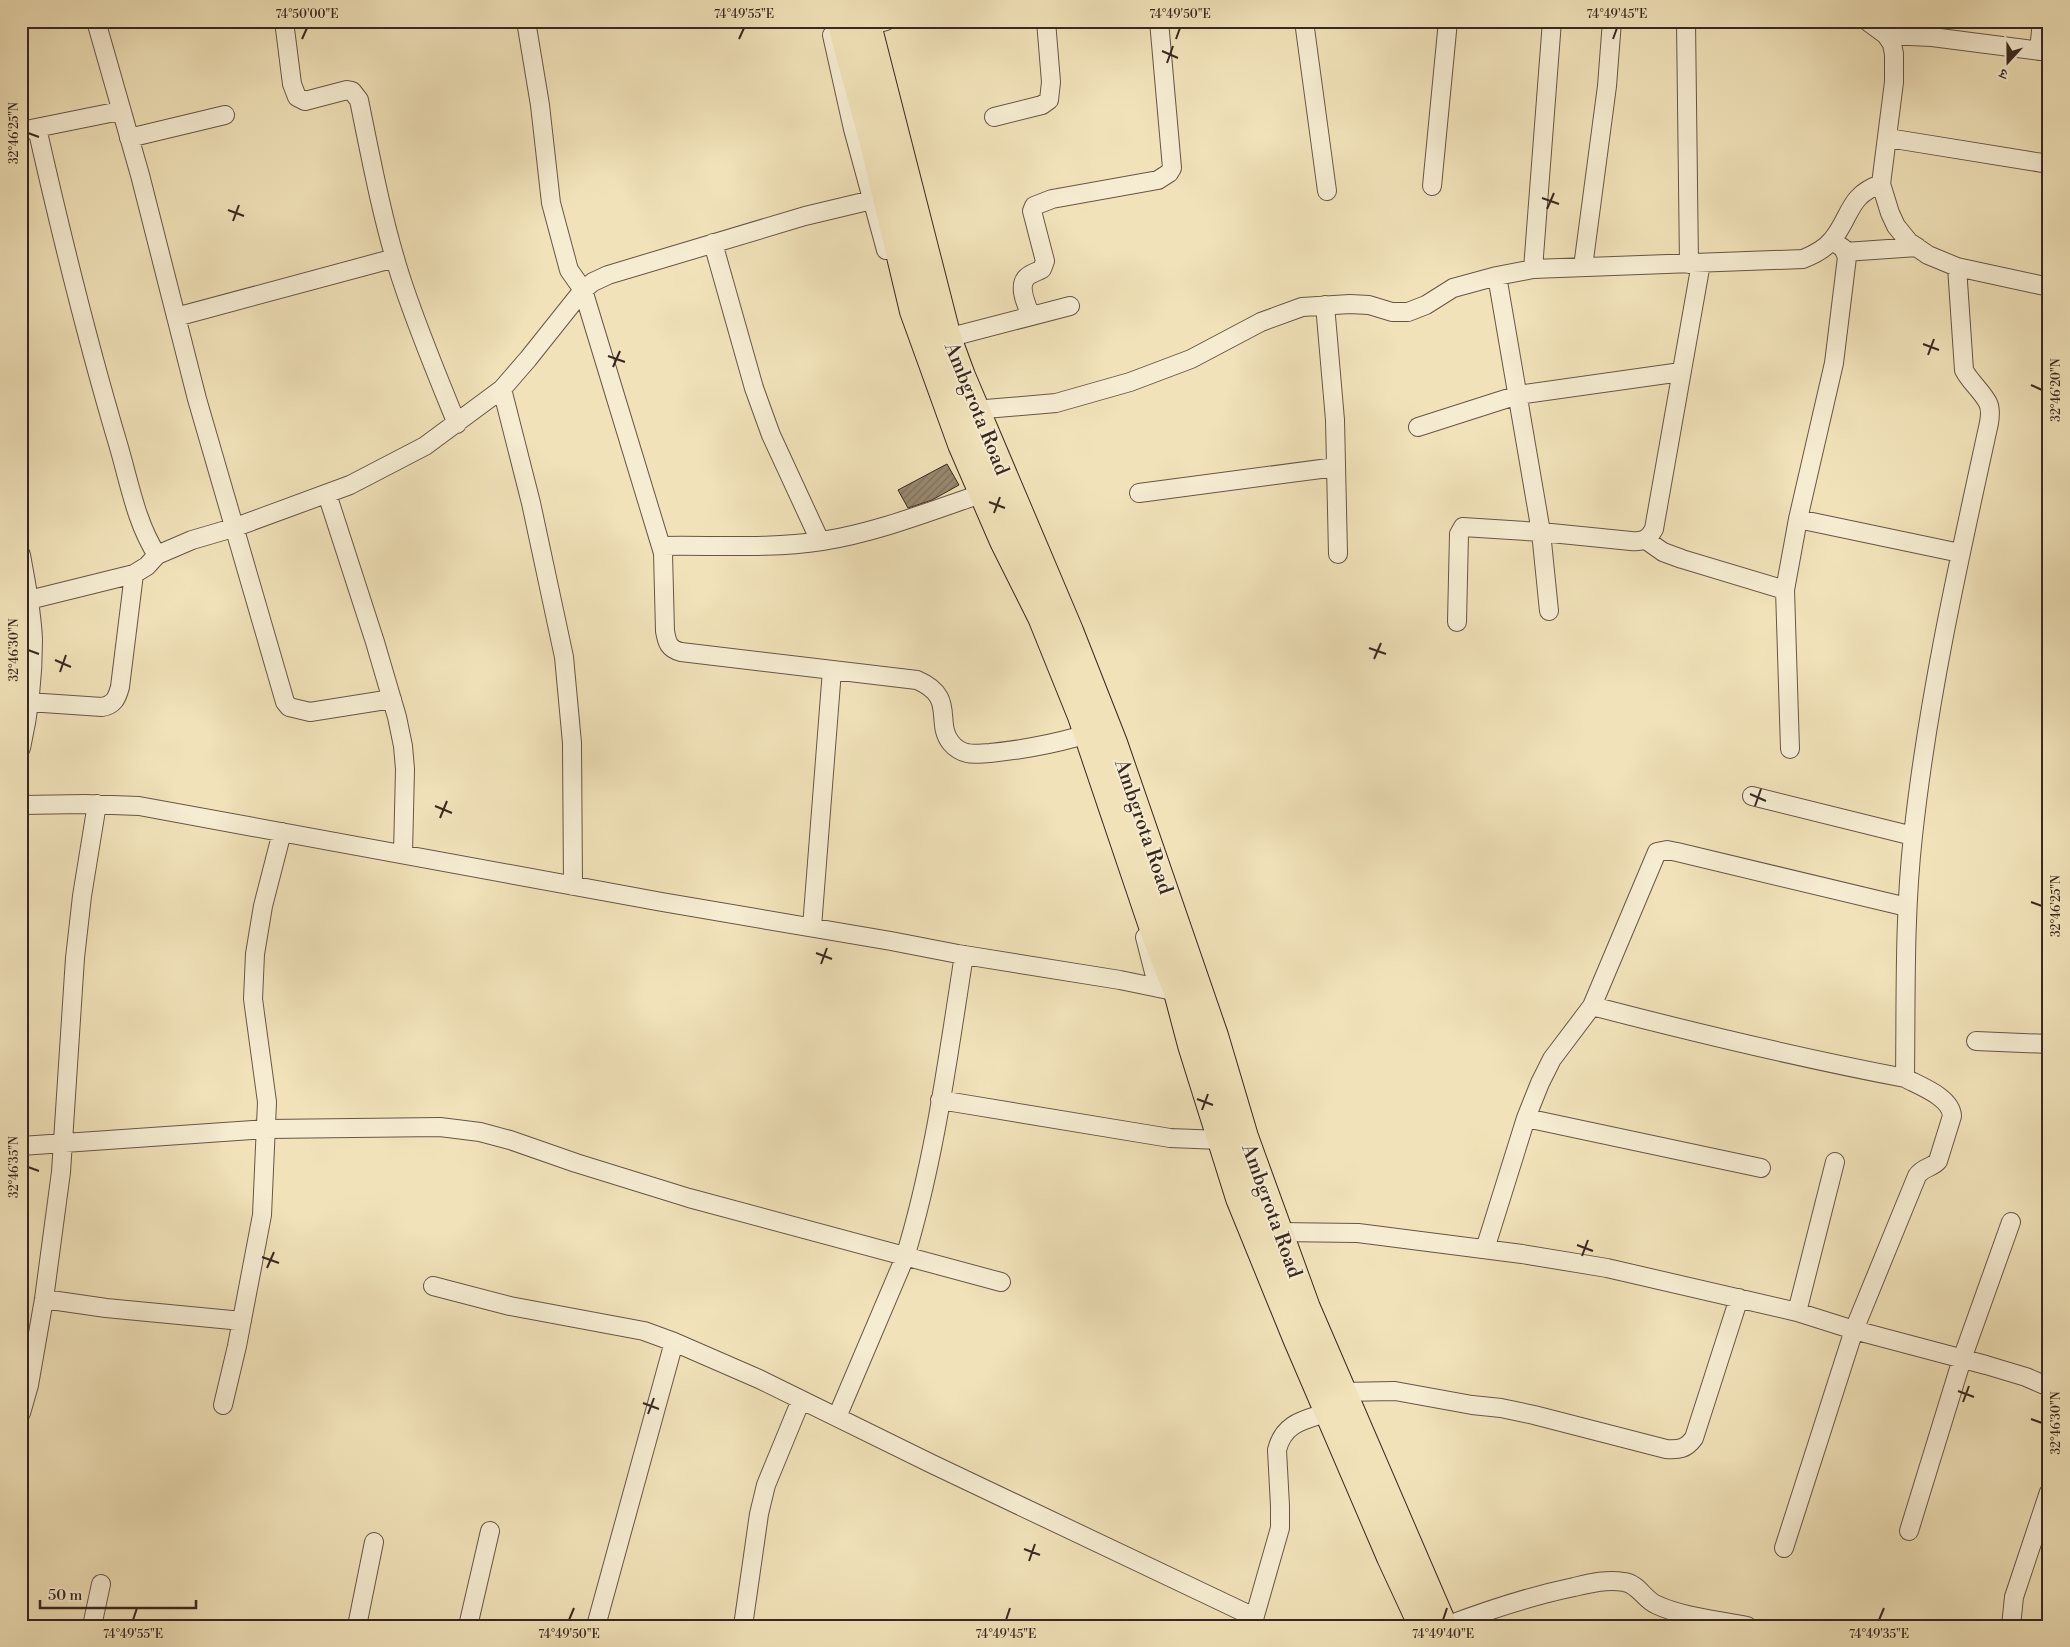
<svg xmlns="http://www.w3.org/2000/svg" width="2070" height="1647" font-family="'Libre Bodoni','Noto Serif Devanagari',serif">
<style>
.building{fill:url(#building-hatch);stroke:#392820}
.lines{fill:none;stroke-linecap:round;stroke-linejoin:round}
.street-casing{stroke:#675646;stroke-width:20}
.primary-casing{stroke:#392820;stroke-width:30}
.street{stroke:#f6ecd2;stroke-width:18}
.primary{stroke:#f1e2b9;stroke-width:28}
.ticks{fill:none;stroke:#392820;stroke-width:2}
.labels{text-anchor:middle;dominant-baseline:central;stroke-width:4;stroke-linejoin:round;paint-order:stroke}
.street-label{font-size:20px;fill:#392820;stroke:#f6ecd2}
.neatline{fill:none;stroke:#392820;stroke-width:2}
.ticks-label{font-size:12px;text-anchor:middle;fill:#392820}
</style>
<defs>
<pattern id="building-hatch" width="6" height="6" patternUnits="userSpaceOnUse" patternTransform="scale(1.25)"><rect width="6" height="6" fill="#998970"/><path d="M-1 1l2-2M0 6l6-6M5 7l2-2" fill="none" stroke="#7e705c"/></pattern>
</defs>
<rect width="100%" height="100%" fill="#f1e2b9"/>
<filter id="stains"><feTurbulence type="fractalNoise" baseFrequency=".004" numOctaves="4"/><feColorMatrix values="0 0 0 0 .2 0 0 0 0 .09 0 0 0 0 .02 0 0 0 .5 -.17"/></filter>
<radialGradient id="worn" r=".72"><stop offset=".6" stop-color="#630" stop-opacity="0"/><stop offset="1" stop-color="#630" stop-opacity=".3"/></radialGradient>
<!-- building -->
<path class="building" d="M947,464L959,485L932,500L908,508L898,490Z"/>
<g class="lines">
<!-- street casing -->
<g class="street-casing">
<path id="street" d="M96,21L140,175L197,399L285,702L289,707L310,712L392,699
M284,21L292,84L297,97L305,101L347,90L352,91L359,100C371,159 382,218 400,275C416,325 437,375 457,424
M526,21L540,105L551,203L569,270L583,290L663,553L665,631C667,643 669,649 681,652L917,680C957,697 934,722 951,743C955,748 962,752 967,753C974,755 983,753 990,753C1020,750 1048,745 1077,737
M1304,21L1327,191
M1686,21L1689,264
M1867,21L1886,35L1892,44L1894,54V82L1881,184L1890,213L1896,226L1909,242L1928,255L1957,267L2049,287
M867,26L886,21
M832,35L853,129L886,250
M1886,35L1932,37L2049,52
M2039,51L2042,21
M994,117L1042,105L1049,100L1051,82L1046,21
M37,128C61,234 87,340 118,444C129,481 136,523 157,555
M21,131L120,111
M129,138L225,115
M1888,138L2049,164
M1432,186L1448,21
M1832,241L1843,248L1847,257L1834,363L1798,519L1960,553
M713,243L754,388L771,435L820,541
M1845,252L1917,247
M1583,267L1607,86L1612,21
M1533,269L1552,21
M1497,276L1541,532L1549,611
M1325,305L1335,420L1338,554
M1031,316C1027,306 1017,286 1027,277C1031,273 1037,272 1042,269L1045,261L1032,211L1034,206L1052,199L1158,180L1169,173L1172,168L1159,21
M176,317L395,258
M947,338L1070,306
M502,389L531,503L564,657L572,743L573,886
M974,410L1056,403L1130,382L1191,359L1261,322L1302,307L1350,304L1369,305L1392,312H1408L1426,305L1453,288L1497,276L1533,269L1803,259C1813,255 1825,249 1832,240C1851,217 1848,195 1881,184
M1418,427L1518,395L1681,372
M1139,493L1336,467
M327,494L375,642L397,717L403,746L405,769L403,854
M1646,540L1663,552L1682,559L1785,590
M661,546C714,545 769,549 822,541C873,533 923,514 972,497
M21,555C26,583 32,611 33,640C33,675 29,713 21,748
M29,600L134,574L147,566L157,555L192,540L233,528L350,485L425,446L502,389L528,359L583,290L593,282L608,275L805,216L872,200
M1457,622L1459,534L1463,527L1541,532L1631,541C1642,542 1648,540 1654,529L1701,263
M28,702L102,707C114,705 117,698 120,687L134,574
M1790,749L1785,590L1798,519
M1752,796L1913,836
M21,805L85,804L139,806L662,902L891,941L958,954L1120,980L1178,992
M812,927L832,670
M1145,937L1158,988
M1592,1006C1696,1033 1800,1058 1905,1078C1906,997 1904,916 1913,836C1928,697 1959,560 1989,423C1990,417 1991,409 1988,403C1982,391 1970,382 1964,370L1957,267
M1976,1041L2049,1044
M940,1100L1170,1138L1221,1140
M1526,1118L1761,1168
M21,1146L267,1129L440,1127L480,1132L510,1140L576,1163L689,1198L1001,1282
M1277,1232L1358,1233L1522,1254L1607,1268L1797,1312L1854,1330L1986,1365L2026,1377L2049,1387
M1485,1249L1526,1118L1540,1083L1552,1059L1592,1006L1657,852L1667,850L1677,852L1907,907
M433,1286L510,1306L644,1331L674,1342L759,1379L932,1464L1254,1617
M44,1299L106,1308L242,1321
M1797,1312L1835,1162
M1341,1392L1395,1391L1472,1405L1501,1408L1534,1415L1666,1449C1679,1450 1686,1449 1694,1438L1739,1298
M223,1405L237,1346L262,1215L267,1102L253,999L255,954L263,906L282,832
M21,1413L29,1385L44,1299L61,1172L75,958L82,896L97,804
M837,1417L905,1257C935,1159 948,1056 964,955
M1909,1531L1962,1359L2011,1222
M1784,1548L1854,1330L1917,1176C1923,1167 1932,1168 1938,1161L1952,1116C1951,1097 1920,1086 1905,1078
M92,1626L101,1584
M357,1626L374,1542
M468,1626L490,1531
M596,1626L674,1342
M743,1626L759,1514L766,1485L801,1400
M1252,1626L1280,1528V1506L1277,1450C1284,1422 1305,1420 1329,1412
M1446,1626C1488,1610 1531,1596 1574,1587C1591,1583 1607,1579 1624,1582C1639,1584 1644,1600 1657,1605C1683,1617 1719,1620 1747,1626
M2011,1626L2014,1597L2049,1492"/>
</g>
<!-- primary casing -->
<g class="primary-casing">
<path id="primary" d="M841,21L873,139L914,311L962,444L1004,541L1042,617L1082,716L1155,932L1178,992L1192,1045L1240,1198L1297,1338L1391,1557L1423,1626
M866,21L947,338L961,376L1069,631L1113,743L1214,1036L1244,1137L1306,1308L1443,1626"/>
</g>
<!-- street -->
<use href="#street" class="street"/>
<!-- primary -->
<use href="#primary" class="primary"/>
</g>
<!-- ticks -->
<path class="ticks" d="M302,39L307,28M739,39L744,28M1176,39L1180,28M1613,39L1617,28M1162,51L1178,58M1167,63L1173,46M28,133L39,137M1542,198L1559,204M1547,209L1554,193M228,210L244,216M233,221L239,205M1923,344L1939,350M1928,355L1934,339M608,356L625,362M613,367L620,351M2031,385L2042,390M989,502L1005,508M994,513L1000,497M1369,648L1386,654M28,650L39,654M1374,659L1381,643M55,660L71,667M60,672L66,655M1750,794L1766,801M435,806L452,813M1755,806L1761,789M440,818L447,801M2031,902L2042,906M816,953L832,959M821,964L827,948M1197,1099L1213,1105M1202,1110L1208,1094M28,1167L39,1171M1577,1245L1593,1251M1582,1256L1588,1240M262,1257L279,1263M267,1268L274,1252M1958,1391L1974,1397M1963,1402L1969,1386M643,1403L659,1409M648,1414L654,1398M2031,1419L2042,1423M1024,1549L1040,1555M1029,1561L1035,1544M133,1620L137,1608M569,1620L574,1608M1006,1620L1010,1608M1443,1620L1447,1608M1879,1620L1884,1608"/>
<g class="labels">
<!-- street labels -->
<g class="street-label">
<text transform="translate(976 409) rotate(68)">Ambgrota Road</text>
<text transform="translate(1143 827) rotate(71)">Ambgrota Road</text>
<text transform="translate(1271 1211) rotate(70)">Ambgrota Road</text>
</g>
</g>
<!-- margin -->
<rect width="2070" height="1647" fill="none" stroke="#f1e2b9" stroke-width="55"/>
<!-- north arrow -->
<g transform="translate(2008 62) rotate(201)" stroke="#f6ecd2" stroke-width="4" paint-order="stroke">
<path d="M0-4L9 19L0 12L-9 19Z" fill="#392820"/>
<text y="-8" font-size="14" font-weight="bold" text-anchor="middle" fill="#392820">उ</text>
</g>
<!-- scale -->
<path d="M40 1600v8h156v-8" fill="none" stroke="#392820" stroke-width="2.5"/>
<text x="48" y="1600" font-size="15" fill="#392820" stroke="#f6ecd2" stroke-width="4" paint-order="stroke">50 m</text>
<rect x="28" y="28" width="2014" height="1592" class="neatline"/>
<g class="ticks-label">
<text x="307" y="18">74°50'00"E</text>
<text x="744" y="18">74°49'55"E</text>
<text x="1180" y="18">74°49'50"E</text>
<text x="1617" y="18">74°49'45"E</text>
<text transform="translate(14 133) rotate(-90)" y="4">32°46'25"N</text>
<text transform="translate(2056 390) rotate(-90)" y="4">32°46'20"N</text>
<text transform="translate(14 650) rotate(-90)" y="4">32°46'30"N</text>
<text transform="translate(2056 906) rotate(-90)" y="4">32°46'25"N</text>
<text transform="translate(14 1167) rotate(-90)" y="4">32°46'35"N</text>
<text transform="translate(2056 1423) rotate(-90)" y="4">32°46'30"N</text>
<text x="133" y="1638">74°49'55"E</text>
<text x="569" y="1638">74°49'50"E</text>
<text x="1006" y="1638">74°49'45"E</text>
<text x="1443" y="1638">74°49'40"E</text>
<text x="1879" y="1638">74°49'35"E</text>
</g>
<rect width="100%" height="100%" filter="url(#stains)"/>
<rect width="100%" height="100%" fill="url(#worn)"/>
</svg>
